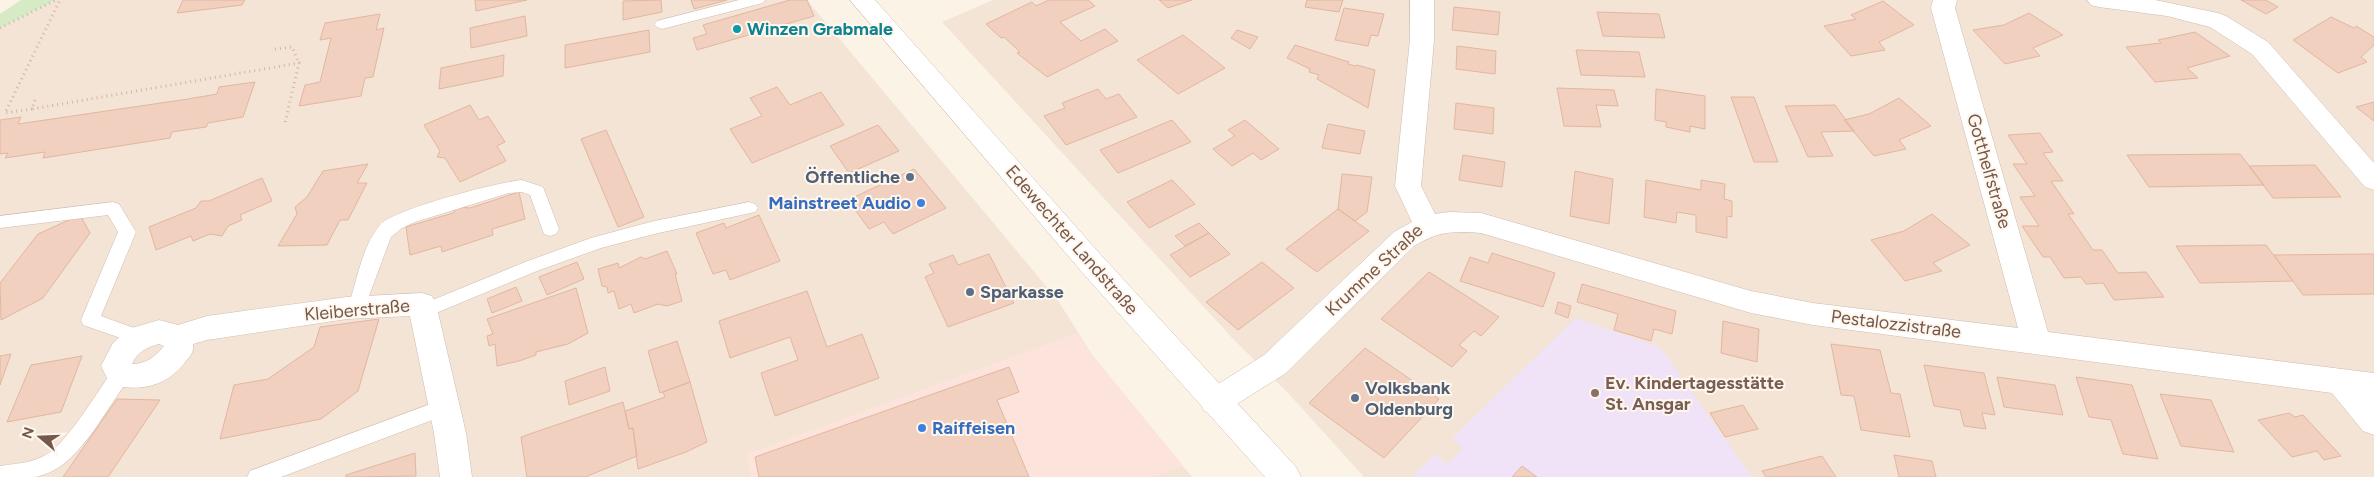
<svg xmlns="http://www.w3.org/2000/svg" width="2374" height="477" font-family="Figtree,sans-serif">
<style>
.residential{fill:#f3e4d5}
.commercial{fill:#fce3db}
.education{fill:#f0e3f8}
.green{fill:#d6eac5}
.building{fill:#f1d0bf;stroke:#e3b69f}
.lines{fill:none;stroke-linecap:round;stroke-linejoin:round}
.service-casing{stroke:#d0bcaf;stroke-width:1}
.minor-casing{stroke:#d0bcaf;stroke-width:1}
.secondary-casing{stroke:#d3bcad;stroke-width:1}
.path{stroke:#d6b4a2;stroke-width:3;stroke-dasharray:1 4;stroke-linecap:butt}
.service{fill:#fff;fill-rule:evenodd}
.minor{fill:#fff;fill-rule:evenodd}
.secondary{fill:#fff;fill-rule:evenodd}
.culture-dot{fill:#0f9aa8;stroke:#fff7ed;stroke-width:2}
.service-dot{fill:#5c6f8a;stroke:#fff7ed;stroke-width:2}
.shop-dot{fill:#3f7fe0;stroke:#fff7ed;stroke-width:2}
.education-dot{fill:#8d6e63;stroke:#fff7ed;stroke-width:2}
.labels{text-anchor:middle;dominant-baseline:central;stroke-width:4;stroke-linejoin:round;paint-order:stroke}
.culture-label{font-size:18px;font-weight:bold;fill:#0d838f;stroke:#fff7ed;text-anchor:start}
.street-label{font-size:18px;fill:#75584b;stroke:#fff7ed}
.service-label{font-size:18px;font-weight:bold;fill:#4e5e75;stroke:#fff7ed;text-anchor:start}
.shop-label{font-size:18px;font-weight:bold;fill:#366cbe;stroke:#fff7ed;text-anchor:end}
.education-label{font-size:18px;font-weight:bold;fill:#785e54;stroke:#fff7ed;text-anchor:start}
</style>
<rect width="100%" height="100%" fill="#fcf3e7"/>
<!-- residential -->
<path class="residential" d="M56,0H807L1057,299L1093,356L1192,477H0V28Z
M993,0H2374V477H1364L1289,394L1235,341L942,22Z"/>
<!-- commercial -->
<path class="commercial" d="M1077,333L1093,356L1183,466L1154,477H751L746,454Z"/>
<!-- education -->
<path class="education" d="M1576,318L1661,348L1752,477H1412L1435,454L1447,464L1463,448L1452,438Z"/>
<!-- green -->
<path class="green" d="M21,0H56L0,28V14Z"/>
<!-- building -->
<path class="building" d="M183,0H245L242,5L177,13Z
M475,0H527L476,11Z
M661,0L662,12L623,20V1Z
M691,0H727L694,9Z
M790,0H807L814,16L697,50L693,38L707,34L703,25Z
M1049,0H1088L1095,6L1060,22L1081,41L1105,29L1118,41L1047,77L1017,53L1020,52L1004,37L1001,38L986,24L1032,2L1036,6Z
M1159,0H1192L1168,8Z
M1307,0H1343L1339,12L1305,7Z
M2241,0H2266L2278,7L2266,14Z
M1883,1L1914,25L1879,42L1885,50L1851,56L1824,26L1856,19L1851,15Z
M1454,7L1500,12L1498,35L1452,30Z
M1344,8L1384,14L1378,36L1371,35L1368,46L1335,40Z
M1597,12L1659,14L1665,38L1603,36Z
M2029,13L2063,35L2033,48L2040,56L2005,64L1973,30L2004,25Z
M380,14L376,30L384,28L373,77L365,78L361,96L299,106L305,85L320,82L331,38L320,40L325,23Z
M525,16L527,36L471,48L470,28Z
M2331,17L2354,28L2356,26L2374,37V45L2361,57L2367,62L2338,73L2293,40Z
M649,30L650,52L565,68V45Z
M1237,30L1258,37L1250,49L1231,38Z
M2195,32L2230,56L2187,68L2198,78L2155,82L2126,47L2161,43L2158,40Z
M1183,35L1225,68L1178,94L1137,60Z
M1295,45L1349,62L1348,64L1355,66L1357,65L1375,70L1368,108L1317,79L1319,75L1309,72L1310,69L1287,58Z
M1457,46L1496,51L1495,74L1456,69Z
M1576,50L1639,52L1645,77L1581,75Z
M504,55L503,76L439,89L441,68Z
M255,82L243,117L208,123L206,127L172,132L170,138L43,158L45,152L5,158L8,153L0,154V120L21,117L18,124L188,99L217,94L219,87Z
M777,87L790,105L821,92L844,125L752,163L730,129L762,116L750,98Z
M1557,88L1614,90L1618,106L1596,105L1601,127L1564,126Z
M1098,89L1106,99L1119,94L1137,117L1066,145L1044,116L1065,108L1062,103Z
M1656,89L1705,96V129L1690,126V132L1666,127V122L1655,120Z
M1731,97H1754L1778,162H1754Z
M1899,98L1931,126L1899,140L1906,149L1874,156L1844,120L1869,114Z
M2374,102V121L2356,107Z
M1456,103L1494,108L1493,134L1454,129Z
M470,105L479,120L488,116L505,142L497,146L506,161L460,182L445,158L437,157L440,151L424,125Z
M1835,105L1854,131L1821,132L1833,156L1808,157L1785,106Z
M1172,120L1191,142L1118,173L1100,150Z
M1245,120L1279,149L1261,160L1253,153L1232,166L1213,149L1235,136L1228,130Z
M1328,124L1365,131L1360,154L1322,148Z
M878,125L899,151L849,173L830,146Z
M606,130L644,217L618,227L581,139Z
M2040,133L2053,152L2043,153L2063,181H2051L2074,214H2068L2093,250H2102L2118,273L2146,272L2164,297L2114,300L2103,283L2086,284L2081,277L2064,278L2050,257H2043L2022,226H2039L2020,197L2035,196L2013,164H2027L2008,135Z
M2240,154L2264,185L2149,187L2127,155Z
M1463,155L1505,162L1502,187L1459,180Z
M368,164L357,183H367L348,220H340L327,245L278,246L297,214L295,207L307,197L323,171Z
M2315,165L2341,197L2273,198L2249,166Z
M914,169L946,208L893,234L884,222L869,229L848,200Z
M1575,171L1613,179L1609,224L1570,216Z
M1342,174L1372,177L1367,212L1355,221L1338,209Z
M262,178L272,201L240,215L242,220L228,226L222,236L210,234L193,241L191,236L156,250L149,227L196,208L201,201H209Z
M1172,180L1195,204L1149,228L1127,202Z
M1646,180L1701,190V180L1725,184L1724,199L1732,201V217L1727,216V238L1696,232V215L1677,212L1676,223L1644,217Z
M519,192L525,219L492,229L493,235L442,252L441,246L410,255L406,227L453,213L458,207L470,208Z
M1338,209L1369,231L1317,272L1286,249Z
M1932,214L1970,245L1933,263L1942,271L1905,281L1871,240L1904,231Z
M80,215L90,233L43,298L1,320L0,283L38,234Z
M759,215L780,261L730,280L726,270L713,274L696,233L724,223L726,228Z
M1199,223L1209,233L1185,246L1175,236Z
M1209,233L1230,254L1190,277L1170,255Z
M2266,245L2293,281L2200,283L2176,246Z
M667,251L677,274H675L682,301L667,306L658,304L634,313L631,304L619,309L614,291L608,293L607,287L602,286L598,269L618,263L619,268L641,257L645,259Z
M1492,253L1555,273L1543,307L1460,281L1470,257L1488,263Z
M989,254L1014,303L948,327L925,277L934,273L929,264L953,255L958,265Z
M2374,254V294L2303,295L2274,255Z
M577,262L584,279L547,295L539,277Z
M1262,262L1294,288L1238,330L1206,302Z
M1429,272L1499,317L1481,336L1474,331L1459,345L1467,351L1452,367L1381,319Z
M1582,284L1676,311L1672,334L1654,329L1651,341L1614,330L1618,314L1577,302Z
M516,287L522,301L492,313L487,299Z
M576,288L588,333L568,344L536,352V355L519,361L497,366L495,344L489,346L487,336L493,334L487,319Z
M807,291L827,347L862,334L879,378L775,416L761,373L798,360L790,337L730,358L719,321Z
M1558,302L1571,306L1568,318L1555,313Z
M379,319L358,391L321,419L220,439L234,385L268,379L314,347L320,327Z
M1723,321L1759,329L1757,362L1721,353Z
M677,341L690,382L660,393L648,351Z
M1831,344L1880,350L1891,393L1900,394L1910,437L1861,430L1854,396L1841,395Z
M1365,348L1439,399L1384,458L1309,403Z
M11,354L0,385V356Z
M82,356L61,412L7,422L31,365Z
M1924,365L1984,373L1995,415L1982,413L1986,429L1964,426L1960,410L1934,406Z
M605,367L610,391L569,405L565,381Z
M1009,367L1019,392L997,400L1029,477H759L755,457Z
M1997,377L2055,385L2063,415L2004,407Z
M2076,377L2132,385L2158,459L2123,454L2111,420L2089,417Z
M690,382L707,442L686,452L638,469L633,428L629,429L625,411L665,397L663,392Z
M2160,394L2211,400L2234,452L2181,446Z
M117,399L160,400L108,477H63Z
M623,402L629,429L633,428L637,456L585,477H527L521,437Z
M1743,405L1758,429L1725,437L1710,413Z
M2289,413L2295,417L2303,415L2341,456L2324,460L2317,451L2292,457L2258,420Z
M415,453L416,476L346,477V475Z
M1894,455L1932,461L1936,477H1899Z
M1822,456L1836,477H1766L1762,471Z
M1522,466L1537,477H1512Z"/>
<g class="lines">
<!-- service casing -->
<g class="service-casing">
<path id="service" d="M739,0H765L763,3L662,29L657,27L654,24L657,21Z
M522,180L543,187L559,229L556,234L550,236L544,234L530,195L522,192L509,193L415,222L402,228L391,237L363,312L357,314L351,312L348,307C357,281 362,246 380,225C394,209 499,182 522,180Z
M113,202L119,204L136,232L101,316L145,332L147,337L145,342L138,344L83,325L81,320L118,232L108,215L0,228V216Z
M749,202L755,204L758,208L755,212L654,234L601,248L537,271L424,318L418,316L415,311L418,306L525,262L591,238L654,221Z
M121,367L128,369L131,375L128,381C103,412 78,470 35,477C24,477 11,477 0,477V466C14,464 29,463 42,457C66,447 97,391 114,369Z
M444,399L451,401L454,407L451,413L281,477H247L250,471Z"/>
</g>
<!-- minor casing -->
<g class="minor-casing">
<path id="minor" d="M1410,0H1434V40L1421,186L1435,214L1449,212L1481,213L1751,291L1813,303L2018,328L1931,8L1933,0H1957L1955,8L2048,332L2374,373V435L2363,431L2332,393L1813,325L1751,313L1481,233C1452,231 1439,231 1414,246L1286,373L1226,411L1215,415L1204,411L1200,402L1204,393L1264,355L1394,232L1412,222L1395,186L1410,40Z
M2087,0H2155L2218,13L2226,16L2268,42L2374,163V190L2365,187L2252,54L2210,27L2167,16L2099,7L2091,5Z
M422,293L432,296L436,304L466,433L472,477H440L434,433L410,316L347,319L207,340L193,344C194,351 191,356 186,361C168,386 139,393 110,384L101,366L113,343L128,329L159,320L178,325L207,316L347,297ZM159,344L164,346C155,357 146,364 132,364C137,352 147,347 159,344Z"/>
</g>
<!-- secondary casing -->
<g class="secondary-casing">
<path id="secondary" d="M850,0H875L1101,255L1296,467L1301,477H1265L1081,271Z"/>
</g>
<!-- path -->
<path class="path" d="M0,28L56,0
M275,49L292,47L299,63
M35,100L32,109L299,63L285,123
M32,109L5,113L60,0"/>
<!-- service -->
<use href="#service" class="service"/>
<!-- minor -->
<use href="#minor" class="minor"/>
<!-- secondary -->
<use href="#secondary" class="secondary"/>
</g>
<!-- markers -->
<circle class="culture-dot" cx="737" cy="29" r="5"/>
<g class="service-dot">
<circle cx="910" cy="177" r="5"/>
<circle cx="970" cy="292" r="5"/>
<circle cx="1355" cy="398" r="5"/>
</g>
<g class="shop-dot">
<circle cx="921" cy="203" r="5"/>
<circle cx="922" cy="428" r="5"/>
</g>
<circle class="education-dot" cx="1595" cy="393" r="5"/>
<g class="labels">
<!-- culture labels -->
<g class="culture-label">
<text x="747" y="29">Winzen Grabmale</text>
</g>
<!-- street labels -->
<g class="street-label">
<text transform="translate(1989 171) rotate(74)">Gotthelfstraße</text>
<text transform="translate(1072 240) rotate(49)">Edewechter Landstraße</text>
<text transform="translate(1374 270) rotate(-43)">Krumme Straße</text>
<text transform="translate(357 310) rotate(-5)">Kleiberstraße</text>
<text transform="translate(1896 324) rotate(7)">Pestalozzistraße</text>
</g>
<!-- service labels -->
<g class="service-label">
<text x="900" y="177" text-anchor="end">Öffentliche</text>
<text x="980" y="292">Sparkasse</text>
<text x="1365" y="388">Volksbank<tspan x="1365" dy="21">Oldenburg</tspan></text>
</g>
<!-- shop labels -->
<g class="shop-label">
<text x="911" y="203">Mainstreet Audio</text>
<text x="932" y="428" text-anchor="start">Raiffeisen</text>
</g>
<!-- education labels -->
<g class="education-label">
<text x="1605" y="383">Ev. Kindertagesstätte<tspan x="1605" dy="21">St. Ansgar</tspan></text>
</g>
</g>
<!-- north arrow -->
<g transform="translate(40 437) rotate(289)" stroke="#fff7ed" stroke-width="4" paint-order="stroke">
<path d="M0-4L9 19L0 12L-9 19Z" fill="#75584b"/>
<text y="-8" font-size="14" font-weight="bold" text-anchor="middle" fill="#75584b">N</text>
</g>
</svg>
